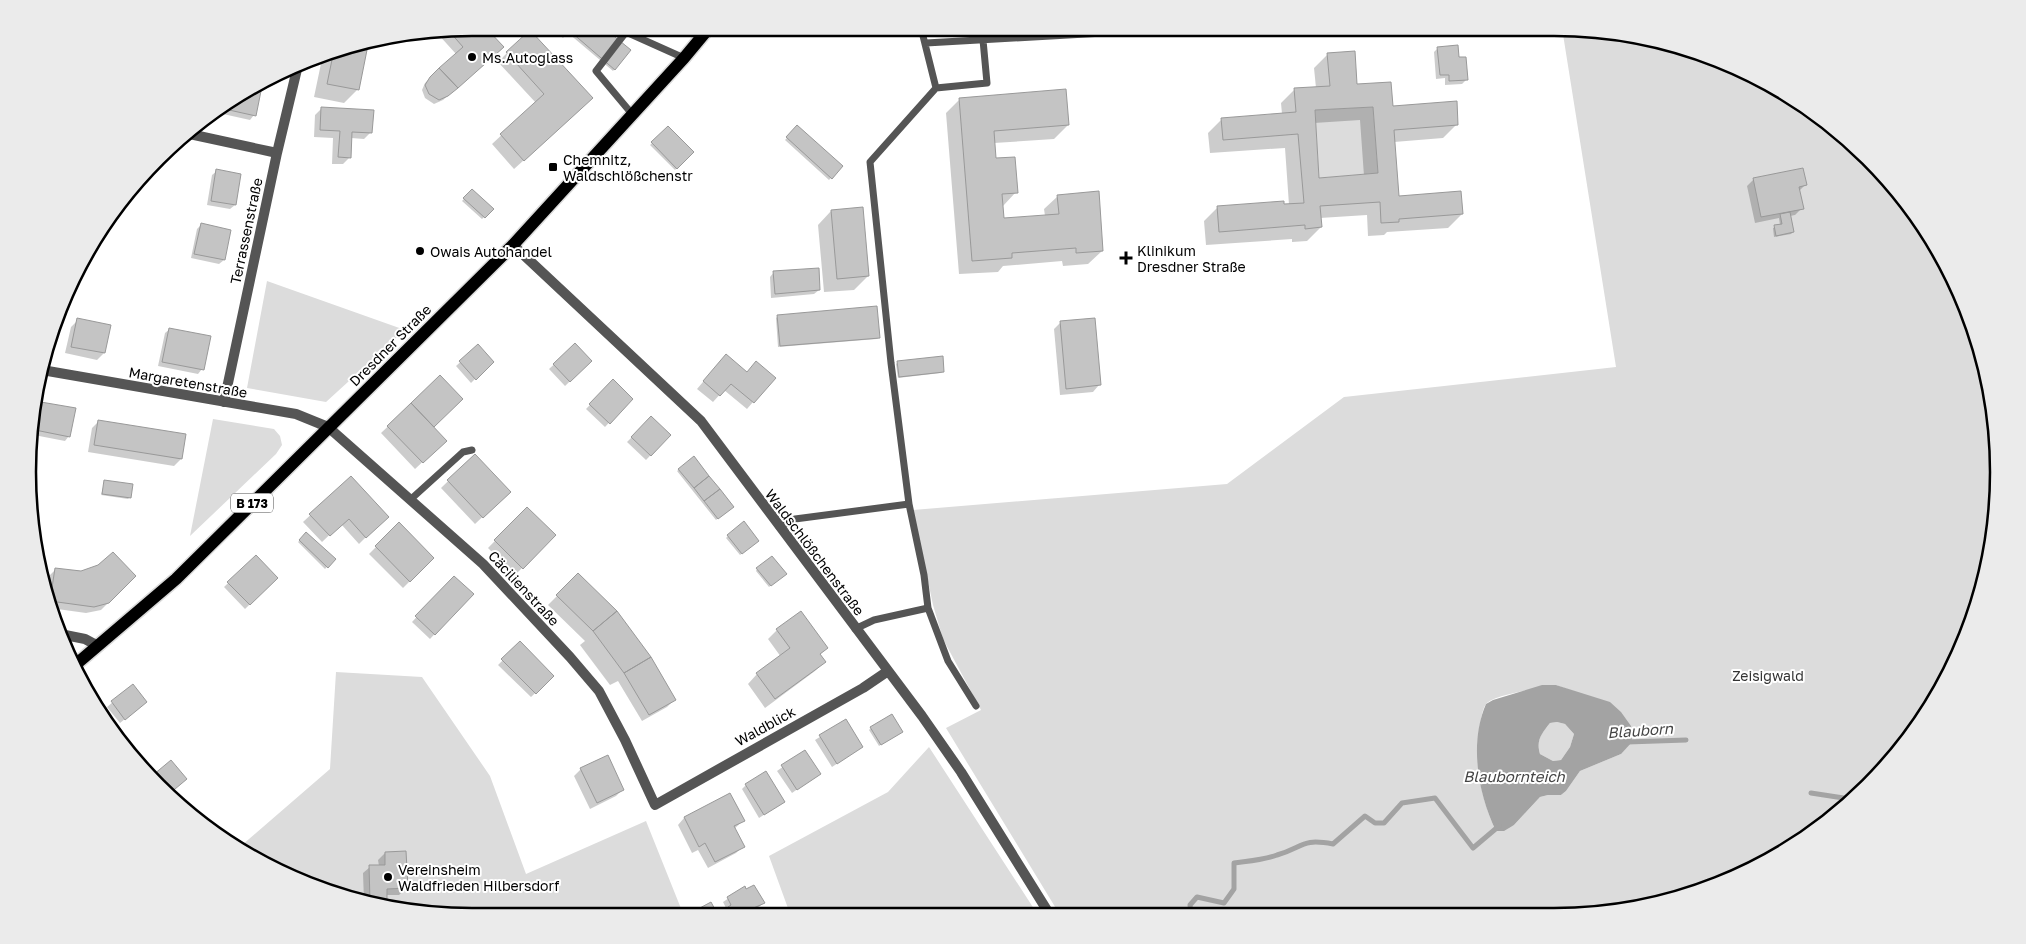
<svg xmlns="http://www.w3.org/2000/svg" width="2026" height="944" font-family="'Golos Text',sans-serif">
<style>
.green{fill:#dcdcdc;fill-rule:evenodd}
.water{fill:#a3a3a3;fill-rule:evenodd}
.shadow{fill:#0003;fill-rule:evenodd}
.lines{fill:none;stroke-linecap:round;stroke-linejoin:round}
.stream{stroke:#a3a3a3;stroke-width:5}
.building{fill:#c4c4c4;stroke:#999;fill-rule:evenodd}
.primary-casing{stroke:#dbdbdb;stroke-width:15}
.lane{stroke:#555;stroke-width:7}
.street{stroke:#555;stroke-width:10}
.primary{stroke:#000;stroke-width:12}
.poi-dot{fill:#000;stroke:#fff;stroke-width:2}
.labels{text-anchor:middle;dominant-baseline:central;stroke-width:4;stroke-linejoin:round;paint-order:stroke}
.shield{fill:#fff;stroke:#4c4c4c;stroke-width:1}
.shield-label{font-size:12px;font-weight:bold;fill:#000}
.poi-label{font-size:14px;fill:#000;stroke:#fff;text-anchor:start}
.street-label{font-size:14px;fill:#000;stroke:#fff}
.park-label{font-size:14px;fill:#333;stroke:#fff}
.water-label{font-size:15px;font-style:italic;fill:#444;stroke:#fff}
.rim{fill:none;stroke:#000;stroke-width:2.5}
</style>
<rect width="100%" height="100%" fill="#fff"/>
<!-- green -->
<path class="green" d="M1562,28L1640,36L1724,61L1801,102L1868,157L1923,225L1965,302L1990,385L1998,472L1990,558L1965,642L1907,742L1825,824L1724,883L1612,913L1060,915L946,728L981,710L943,639L933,605L913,510L1227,484L1344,397L1616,367ZM1556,685L1587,696L1621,754L1580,771L1566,791L1561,795H1548L1540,797L1514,825L1496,831C1480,797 1472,756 1481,719C1482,715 1483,708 1486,704C1494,694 1542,688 1556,685Z
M1373,107L1378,173L1319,178L1315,110Z
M267,281L405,330L326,402L247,388Z
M213,419L274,429L280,436L282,445L276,454L190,536Z
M336,672L422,677L490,776L526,874L646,821L684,916H472L385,908L302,883L242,845L330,769Z
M1557,722L1565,724L1574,734L1570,747L1561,760L1553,761L1540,754C1536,740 1541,734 1550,723Z
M929,747L1038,915H781L789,911L769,856L888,792Z"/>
<!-- water -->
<path class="water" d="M1542,685H1556L1610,702L1621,712L1631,726L1632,742L1621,754L1580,771L1566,791L1561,795H1548L1540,797L1514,825L1504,831H1496C1478,794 1469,743 1486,704L1493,700ZM1557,722L1565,724L1574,734L1570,747L1561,760L1553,761L1540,754C1536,741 1541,734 1550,723Z"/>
<!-- shadow -->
<path class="shadow" d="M472,27L484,28L502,47L443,100L434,104L425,98L422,90L425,83L456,54L437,33Z
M550,28H602L630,50L613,71L568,33L563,38Z
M367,45L358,89L344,103L314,97L323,54Z
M1438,48L1467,79L1462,84L1445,85V78L1436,79L1434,52Z
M507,53L582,108L514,169L492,144L536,103L498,62Z
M1328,54L1356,86L1392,107L1457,124L1443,138L1394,142L1398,197L1462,214L1448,228L1387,232L1384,235L1368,236L1367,215L1320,218L1321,227L1307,241L1292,242V239L1206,245L1204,221L1218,207L1289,205L1285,148L1210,153L1208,133L1222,119L1282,114L1281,103L1295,89L1316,88L1314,68ZM1360,120L1364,176L1318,179L1314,123Z
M252,86L260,87L254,115L250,120L214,112Z
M960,99L1068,125L1054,139L994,143L995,160L1016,192L1003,206V219L1045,216L1044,209L1058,196L1102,251L1088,264L1063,266L1062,261L1003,266L998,272L959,274L946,113Z
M322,108L371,132L364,139L351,138L350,157L343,164H332L333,138L314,137L315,115Z
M797,127L842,166L829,180L785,140Z
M668,128L692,152L675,170L650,145Z
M217,171L235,205L230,209L207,205L212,175Z
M1754,179L1805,185L1799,191L1802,208L1795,215L1790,216L1793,232L1791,234L1774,237L1773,228L1780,225L1779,218L1755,223L1747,186Z
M472,190L492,209L482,219L462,201Z
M831,211L868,276L854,290L824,292L818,225Z
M201,225L224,260L219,264L191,258L197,229Z
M774,272L819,290L814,294L771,298L770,277Z
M778,316L879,337L877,339L778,347L776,318Z
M78,320L104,353L97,360L65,353L71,327Z
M1061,322L1099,385L1093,392L1060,395L1054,329Z
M170,329L202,369L198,374L158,366L165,333Z
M575,345L591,361L565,386L549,369Z
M478,346L492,362L471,383L456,366Z
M898,362L943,371L941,373L898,378L896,364Z
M719,363L753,402L747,409L724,390L713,402L697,389Z
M440,377L461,399L432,427L445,441L415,469L381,433Z
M613,381L631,399L605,427L586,409Z
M35,402L69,436L65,441L34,435Z
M651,418L670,435L646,460L627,442Z
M99,421L185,436L181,459L174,466L88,452L92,428Z
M475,455L509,492L475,524L441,488Z
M694,458L732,506L716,520L677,471Z
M351,477L380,523L359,544L341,524L322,542L303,522Z
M105,481L130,497L128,499L101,495Z
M527,508L555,535L515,575L488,548Z
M399,524L433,558L403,588L369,554Z
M307,533L334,559L325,569L298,542Z
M728,536L756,542L740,555L726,538Z
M256,556L277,578L245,609L224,587Z
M56,569L135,576L101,610L86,613L50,608L46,593L49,576Z
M757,569L783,576L769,587L756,571Z
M578,575L674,700L667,707L642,721L618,681L610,685L580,645L585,641L548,605Z
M454,577L472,594L430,639L412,622Z
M777,630L826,648L820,655L824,662L815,671L765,708L748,684L757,674L781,657L768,639Z
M520,643L553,676L531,697L498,665Z
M132,686L146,702L120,723L107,707Z
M845,721L862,747L832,767L815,740Z
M871,728L899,733L879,746L869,730Z
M805,751L819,774L792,793L777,771Z
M581,769L623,789L616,796L590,809L574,776Z
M746,785L783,802L759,818L742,789Z
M730,794L744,820L734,829L743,846L736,853L708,868L698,850L692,853L678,825L684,818Z
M385,853L406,888L399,895H386V908L364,901L363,873L370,867L379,866L378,860Z
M744,888L763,903L759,907L748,912L746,916H726L724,913L727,910L723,902Z
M710,903L716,915L699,916L696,912Z"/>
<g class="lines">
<!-- stream -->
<path class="stream" d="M1627,742L1686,740
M1811,793L1850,799
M1191,914L1190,905L1197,897L1224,903L1234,889V863C1248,861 1264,860 1277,855C1304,847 1301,838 1333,844L1365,816L1375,823H1384L1402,803L1435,798L1473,848L1499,826"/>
</g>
<!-- building -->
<path class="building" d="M472,27L486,28L504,47L458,88L439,68L463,47L449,31Z
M575,28H604L631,50L615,70L571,32Z
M530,30L593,98L524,161L500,134L544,94L506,52Z
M1458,45L1459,57H1466L1468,80L1449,81V75H1440L1437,47Z
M353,47L367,50L359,90L327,84L334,50Z
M1355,51L1357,84L1391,82L1393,106L1457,101L1458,125L1394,130L1399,196L1461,191L1463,214L1399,219V222L1381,223L1380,202L1320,206L1322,227L1305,229V225L1219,232L1217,206L1284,201V204L1304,203L1298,134L1223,140L1221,118L1296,112L1294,88L1330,86L1327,53ZM1373,107L1378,173L1319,178L1315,110Z
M439,68L458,88L448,96L439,100L429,94L425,85L430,77Z
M254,85L262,86L256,116L229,110L231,101Z
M1066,89L1069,125L994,131L996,158L1015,157L1018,193L1002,194L1004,218L1059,214L1057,195L1099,191L1103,251L1076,253V248L1012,253V258L972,261L959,98Z
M321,107L374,110L372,133L352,132L351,158L338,157L340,131L320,130Z
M797,125L843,166L832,179L786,137Z
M668,126L694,152L677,169L651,142Z
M1803,168L1807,185L1799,187L1804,209L1761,217L1753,178Z
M216,169L241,174L236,205L211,201Z
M472,189L494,209L485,218L463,198Z
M863,207L869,276L837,279L831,210Z
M1790,212L1794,232L1776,236L1774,225L1782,224L1780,214Z
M201,223L231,230L225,260L194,254Z
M819,268L820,290L775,294L773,271Z
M877,306L880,338L780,346L777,315Z
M77,318L111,325L105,353L71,347Z
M1095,318L1101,385L1066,389L1060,321Z
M169,328L211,336L204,370L162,362Z
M575,343L592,361L570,382L553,364Z
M478,344L494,362L476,380L459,361Z
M726,354L747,372L756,361L776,378L754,403L731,384L720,396L703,381Z
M943,356L944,372L899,377L897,361Z
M440,375L463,399L434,427L411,403Z
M613,379L633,399L610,424L589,404Z
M35,401L76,408L70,437L35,430Z
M411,403L447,441L423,463L387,426Z
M651,416L671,435L651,456L631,437Z
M98,420L186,434L182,459L94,445Z
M475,454L511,492L483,518L447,480Z
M694,456L709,476L694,488L678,469Z
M351,476L389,517L366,538L349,519L330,536L309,514Z
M709,476L720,489L704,501L694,488Z
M104,480L133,484L131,498L102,494Z
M720,489L734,507L718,519L704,501Z
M527,507L556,535L523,569L494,540Z
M744,521L759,541L742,554L727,535Z
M399,522L434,558L410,582L375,546Z
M306,532L336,559L328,568L299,540Z
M113,552L136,576L109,603L94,607L50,601L55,568L81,571L98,565Z
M256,555L278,578L250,605L227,582Z
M772,556L787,574L771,586L756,568Z
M578,573L617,611L593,631L556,595Z
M454,576L474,594L435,635L415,616Z
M617,611L651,657L624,673L593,631Z
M801,611L828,648L820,654L826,662L775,699L756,673L790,648L776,629Z
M520,641L554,676L536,694L501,659Z
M651,657L676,700L649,715L624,673Z
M133,684L147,702L125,720L111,701Z
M892,714L903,732L881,745L870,727Z
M846,719L863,747L837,764L819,735Z
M805,750L821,774L797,790L781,765Z
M608,755L624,790L597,803L580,768Z
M171,760L187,779L169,794L153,775Z
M766,771L785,802L764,815L745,784Z
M730,793L745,821L734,826L745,847L715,862L705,843L699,847L684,817Z
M406,851L408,888L387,889V908L375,905V902H370L369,865H385V852Z
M754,885L765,903L749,910L750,913L746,916H733L728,907L731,905L727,897L745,886L746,889Z
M711,902L718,915L701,916L698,909Z"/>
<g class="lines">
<!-- primary casing -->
<g class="primary-casing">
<path id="primary" d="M74,666L176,579L513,245L684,58L709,28"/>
</g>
<!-- lane -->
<path class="lane" d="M921,28L936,88L987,83L983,40
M926,43L1191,28
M632,114L596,71L626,32L684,58
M410,500L463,452L472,450
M909,504L891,363L870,162L936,88
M779,527L795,519L909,504L924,575L928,608L874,620L855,629
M928,608L948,661L976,706"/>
<!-- street -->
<path class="street" d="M185,133L277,153
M513,245L701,421L922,716L961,772L1050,915
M42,370L296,414L328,427L483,564L570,657L599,691L625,740L655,805L863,688L888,671
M224,402L277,153L298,65
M60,634L85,639L98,646"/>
<!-- primary -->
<use href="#primary" class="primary"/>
</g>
<!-- markers -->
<g class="poi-dot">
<circle cx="472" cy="57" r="5"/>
<rect x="548" y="162" width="10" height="10" rx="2.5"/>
<circle cx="420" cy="251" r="5"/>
<path d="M1123.5 250.5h5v5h5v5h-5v5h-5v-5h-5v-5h5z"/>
<circle cx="388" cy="877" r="5"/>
</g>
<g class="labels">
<!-- shield labels -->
<rect class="shield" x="231" y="493.5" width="42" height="19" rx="4"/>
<g class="shield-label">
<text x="252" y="503">B 173</text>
</g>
<!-- poi labels -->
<g class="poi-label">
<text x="482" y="57">Ms.Autoglass</text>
<text x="563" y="159">Chemnitz,<tspan x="563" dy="16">Waldschlößchenstr</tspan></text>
<text x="1137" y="250">Klinikum<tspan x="1137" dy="16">Dresdner Straße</tspan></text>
<text x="430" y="251">Owais Autohandel</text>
<text x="398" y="869">Vereinsheim<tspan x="398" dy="16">Waldfrieden Hilbersdorf</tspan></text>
</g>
<!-- street labels -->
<g class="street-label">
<text transform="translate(246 231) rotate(-78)">Terrassenstraße</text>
<text transform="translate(390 345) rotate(-45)">Dresdner Straße</text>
<text transform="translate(188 382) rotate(10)">Margaretenstraße</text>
<text transform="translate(815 552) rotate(53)">Waldschlößchenstraße</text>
<text transform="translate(524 588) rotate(47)">Cäcilienstraße</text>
<text transform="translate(765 726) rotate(-29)">Waldblick</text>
</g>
<!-- park labels -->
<g class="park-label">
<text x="1768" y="675">Zeisigwald</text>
</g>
<!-- water labels -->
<g class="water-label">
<text transform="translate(1640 730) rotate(-4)">Blauborn</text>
<text x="1514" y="776">Blaubornteich</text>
</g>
</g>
<!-- crop -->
<path d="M0 0H2026V944H0ZM472 36H1554A436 436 0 0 1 1990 472V472A436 436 0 0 1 1554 908H472A436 436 0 0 1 36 472V472A436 436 0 0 1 472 36Z" fill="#ebebeb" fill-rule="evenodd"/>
<path class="rim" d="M472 36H1554A436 436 0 0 1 1990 472V472A436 436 0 0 1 1554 908H472A436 436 0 0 1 36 472V472A436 436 0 0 1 472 36Z"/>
</svg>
